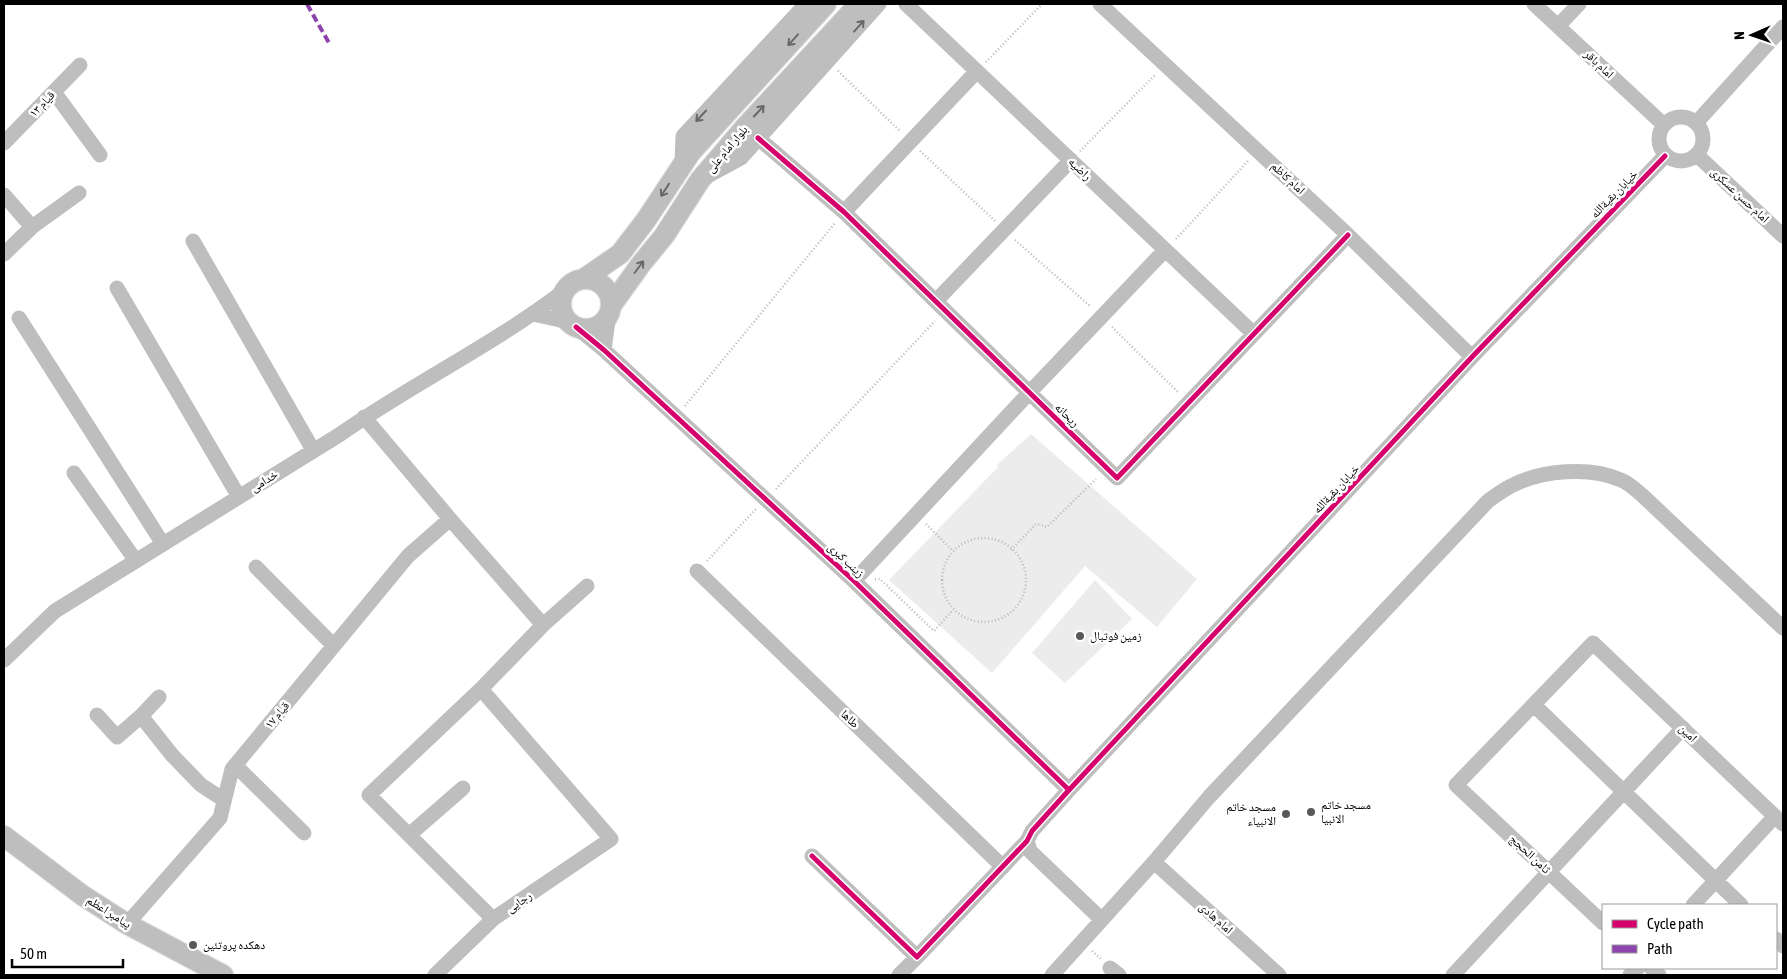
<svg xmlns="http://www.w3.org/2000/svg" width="1787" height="979" font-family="'Asap Condensed','Noto Naskh Arabic',sans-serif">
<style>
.green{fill:#ececec}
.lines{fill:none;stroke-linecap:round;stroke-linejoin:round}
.major-casing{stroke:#dbdbdb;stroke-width:22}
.path{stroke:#b9b9b9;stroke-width:2.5;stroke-dasharray:1 2.5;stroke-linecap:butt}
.minor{stroke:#bebebe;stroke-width:15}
.major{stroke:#bebebe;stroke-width:20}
.quiet{stroke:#8e44ad;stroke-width:4;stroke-dasharray:8 4;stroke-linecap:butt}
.cycleway-casing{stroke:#fff;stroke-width:8}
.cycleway{stroke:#d6006c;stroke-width:5}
.oneway{stroke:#686868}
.poi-dot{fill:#595959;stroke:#fff;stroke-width:2}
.labels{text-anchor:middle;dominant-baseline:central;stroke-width:5;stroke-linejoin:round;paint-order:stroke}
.street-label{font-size:12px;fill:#000;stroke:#fff}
.poi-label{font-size:12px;fill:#000;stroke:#fff;text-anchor:start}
</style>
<rect width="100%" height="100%" fill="#fff"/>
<!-- green -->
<path class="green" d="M1031,434L1197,579L1157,627L1085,566L992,673L889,580L998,467L997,465Z
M1095,580L1132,619L1065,683L1032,653Z"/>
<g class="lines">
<!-- major casing -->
<g class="major-casing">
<path id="major" d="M585,278L620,254L646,220L691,152L826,4
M561 304a25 25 0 1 1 50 0a25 25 0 1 1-50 0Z
M611,306L641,264L664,236L700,180L746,126L859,4
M4,836L82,895L127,924L223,975"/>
</g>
<!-- path -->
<path class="path" d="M986,62L1042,4
M838,71L900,131
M920,151L995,221
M1080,151L1155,75
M1176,239L1249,160
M1015,240L1091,307
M1112,327L1179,393
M685,406L835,223
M776,489L935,321
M926,524L953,551
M942 580a42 42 0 1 1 84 0a42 42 0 1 1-84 0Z
M1011,550L1036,524L1047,527L1096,479
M707,561L756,509
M875,579H880L934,631L953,610
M1092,951L1101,959"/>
<!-- minor -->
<path class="minor" d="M906,4L1254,334
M1100,4L1348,235L1472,357
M1534,4L1664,125
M1558,26L1579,4
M54,92L100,155
M1659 139a22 22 0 1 1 44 0a22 22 0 1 1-44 0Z
M1696,123L1783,27
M758,138L844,212L1117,478L1348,235
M4,143L80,65
M1697,155L1783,236
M682,164L683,136L806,4
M706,177L741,158L879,4
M4,195L32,227
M844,212L977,71
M193,241L313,450
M4,254L32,227L79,193
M117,288L239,497
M936,301L1071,160
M533,314L569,322
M19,318L163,544
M576,327L604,350L854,581L1069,790
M604,350L609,313
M364,417L450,519L543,625
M74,473L136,561
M256,567L334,646
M697,571L1003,867
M854,581L1029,393L1165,250
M4,660L55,611L339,435C412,384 493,345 564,291
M481,689L369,795L493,919
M1534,705L1741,905
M97,715L117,737L141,716L172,755L201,785L224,800
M141,716L159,697
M235,765L304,833
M409,835L463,788
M1027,841L1030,851L1101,919
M812,856L917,957L1027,841L1032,831L1069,790L1472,357L1665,156
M1154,862L1279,975
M1693,905L1775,816
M1603,923L1456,785L1593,643L1783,824
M127,924L220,818L232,769L408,556L450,519
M1776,939L1783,946
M1110,968L1119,975
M1651,968L1659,975
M435,975L493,919L611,839L481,689L543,625L587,586
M899,975L917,957
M1052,975L1154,862L1209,797L1488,501C1495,496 1503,490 1511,486C1541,470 1590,466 1621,480C1629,483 1637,491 1643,496L1783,628
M1453,975L1683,728
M1630,975L1638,968"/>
<!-- major -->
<use href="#major" class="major"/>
<!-- quiet -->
<path class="quiet" d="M307,4L329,43"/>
<!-- cycleway casing -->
<g class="cycleway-casing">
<path id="cycleway" d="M758,138L844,212L1117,478L1348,235
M576,327L604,350L854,581L1069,790
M812,856L917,957L1027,841L1032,831L1069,790L1472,357L1665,156"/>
</g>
<!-- cycleway -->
<use href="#cycleway" class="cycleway"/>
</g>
<!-- one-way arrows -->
<defs><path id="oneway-shaft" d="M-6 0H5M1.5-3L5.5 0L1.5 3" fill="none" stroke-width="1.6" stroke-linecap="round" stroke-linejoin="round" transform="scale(1.25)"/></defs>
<g class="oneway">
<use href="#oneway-shaft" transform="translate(859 26) rotate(-48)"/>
<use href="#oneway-shaft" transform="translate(793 40) rotate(132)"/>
<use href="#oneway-shaft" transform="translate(759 111) rotate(-47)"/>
<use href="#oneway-shaft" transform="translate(701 116) rotate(133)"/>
<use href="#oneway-shaft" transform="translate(665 190) rotate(123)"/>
<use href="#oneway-shaft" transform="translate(639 267) rotate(-53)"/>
</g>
<!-- markers -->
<g class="poi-dot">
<circle cx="1080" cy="636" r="5"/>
<circle cx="1311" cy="812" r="5"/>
<circle cx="1286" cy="814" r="5"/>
<circle cx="193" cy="945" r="5"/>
</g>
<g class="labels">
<!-- street labels -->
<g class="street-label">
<text transform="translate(1599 64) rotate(43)">امام باقر</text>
<text transform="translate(42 104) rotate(-46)">قیام ۱۳</text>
<text transform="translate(727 149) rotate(-50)">بلوار امام علی</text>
<text transform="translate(1080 169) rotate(44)">راضیه</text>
<text transform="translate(1288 178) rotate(43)">امام کاظم</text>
<text transform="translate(1614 194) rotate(-46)">خیابان بقیةالله</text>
<text transform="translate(1740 195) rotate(43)">امام حسن عسکری</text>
<text transform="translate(1067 415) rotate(44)">ریحانه</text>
<text transform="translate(264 481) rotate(-32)">خدامی</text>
<text transform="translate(1336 489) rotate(-47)">خیابان بقیةالله</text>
<text transform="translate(846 560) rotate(43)">زینب کبری</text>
<text transform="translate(277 715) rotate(-50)">قیام ۱۷</text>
<text transform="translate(850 719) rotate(44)">طاها</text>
<text transform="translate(1688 733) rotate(44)">امین</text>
<text transform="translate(1530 854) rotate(43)">ثامن الحجج</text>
<text transform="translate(519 902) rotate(-34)">رجایی</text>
<text transform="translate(109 912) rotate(32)">پیامبر اعظم</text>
<text transform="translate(1216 918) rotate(42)">امام هادی</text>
</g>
<!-- poi labels -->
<g class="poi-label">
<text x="1090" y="636">زمین فوتبال</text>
<text x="1321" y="805">مسجد خاتم<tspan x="1321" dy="14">الانبیا</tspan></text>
<text x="1276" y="807" text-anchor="end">مسجد خاتم<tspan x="1276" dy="14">الانبیاء</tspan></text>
<text x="203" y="945">دهکده پروتئین</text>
</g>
</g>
<!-- border -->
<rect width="1787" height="979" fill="none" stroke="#000000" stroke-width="10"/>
<!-- legend -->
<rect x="1602" y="904" width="175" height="65" fill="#ffffff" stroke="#999999"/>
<rect x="1612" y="920" width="25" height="8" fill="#d6006c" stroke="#999999"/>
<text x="1647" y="929" font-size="15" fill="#000000">Cycle path</text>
<rect x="1612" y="945" width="25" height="8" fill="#8e44ad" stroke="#999999"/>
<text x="1647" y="954" font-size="15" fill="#000000">Path</text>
<!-- north arrow -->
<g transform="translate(1752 35) rotate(268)" stroke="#ffffff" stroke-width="4" paint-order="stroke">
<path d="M0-4L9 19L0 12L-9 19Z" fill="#000000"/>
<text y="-8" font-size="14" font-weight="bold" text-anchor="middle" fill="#000000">N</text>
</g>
<!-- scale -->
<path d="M12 959v8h111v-8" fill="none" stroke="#000000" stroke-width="2.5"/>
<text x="20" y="959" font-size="15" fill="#000000" stroke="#ffffff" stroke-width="4" paint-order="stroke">50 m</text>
</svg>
